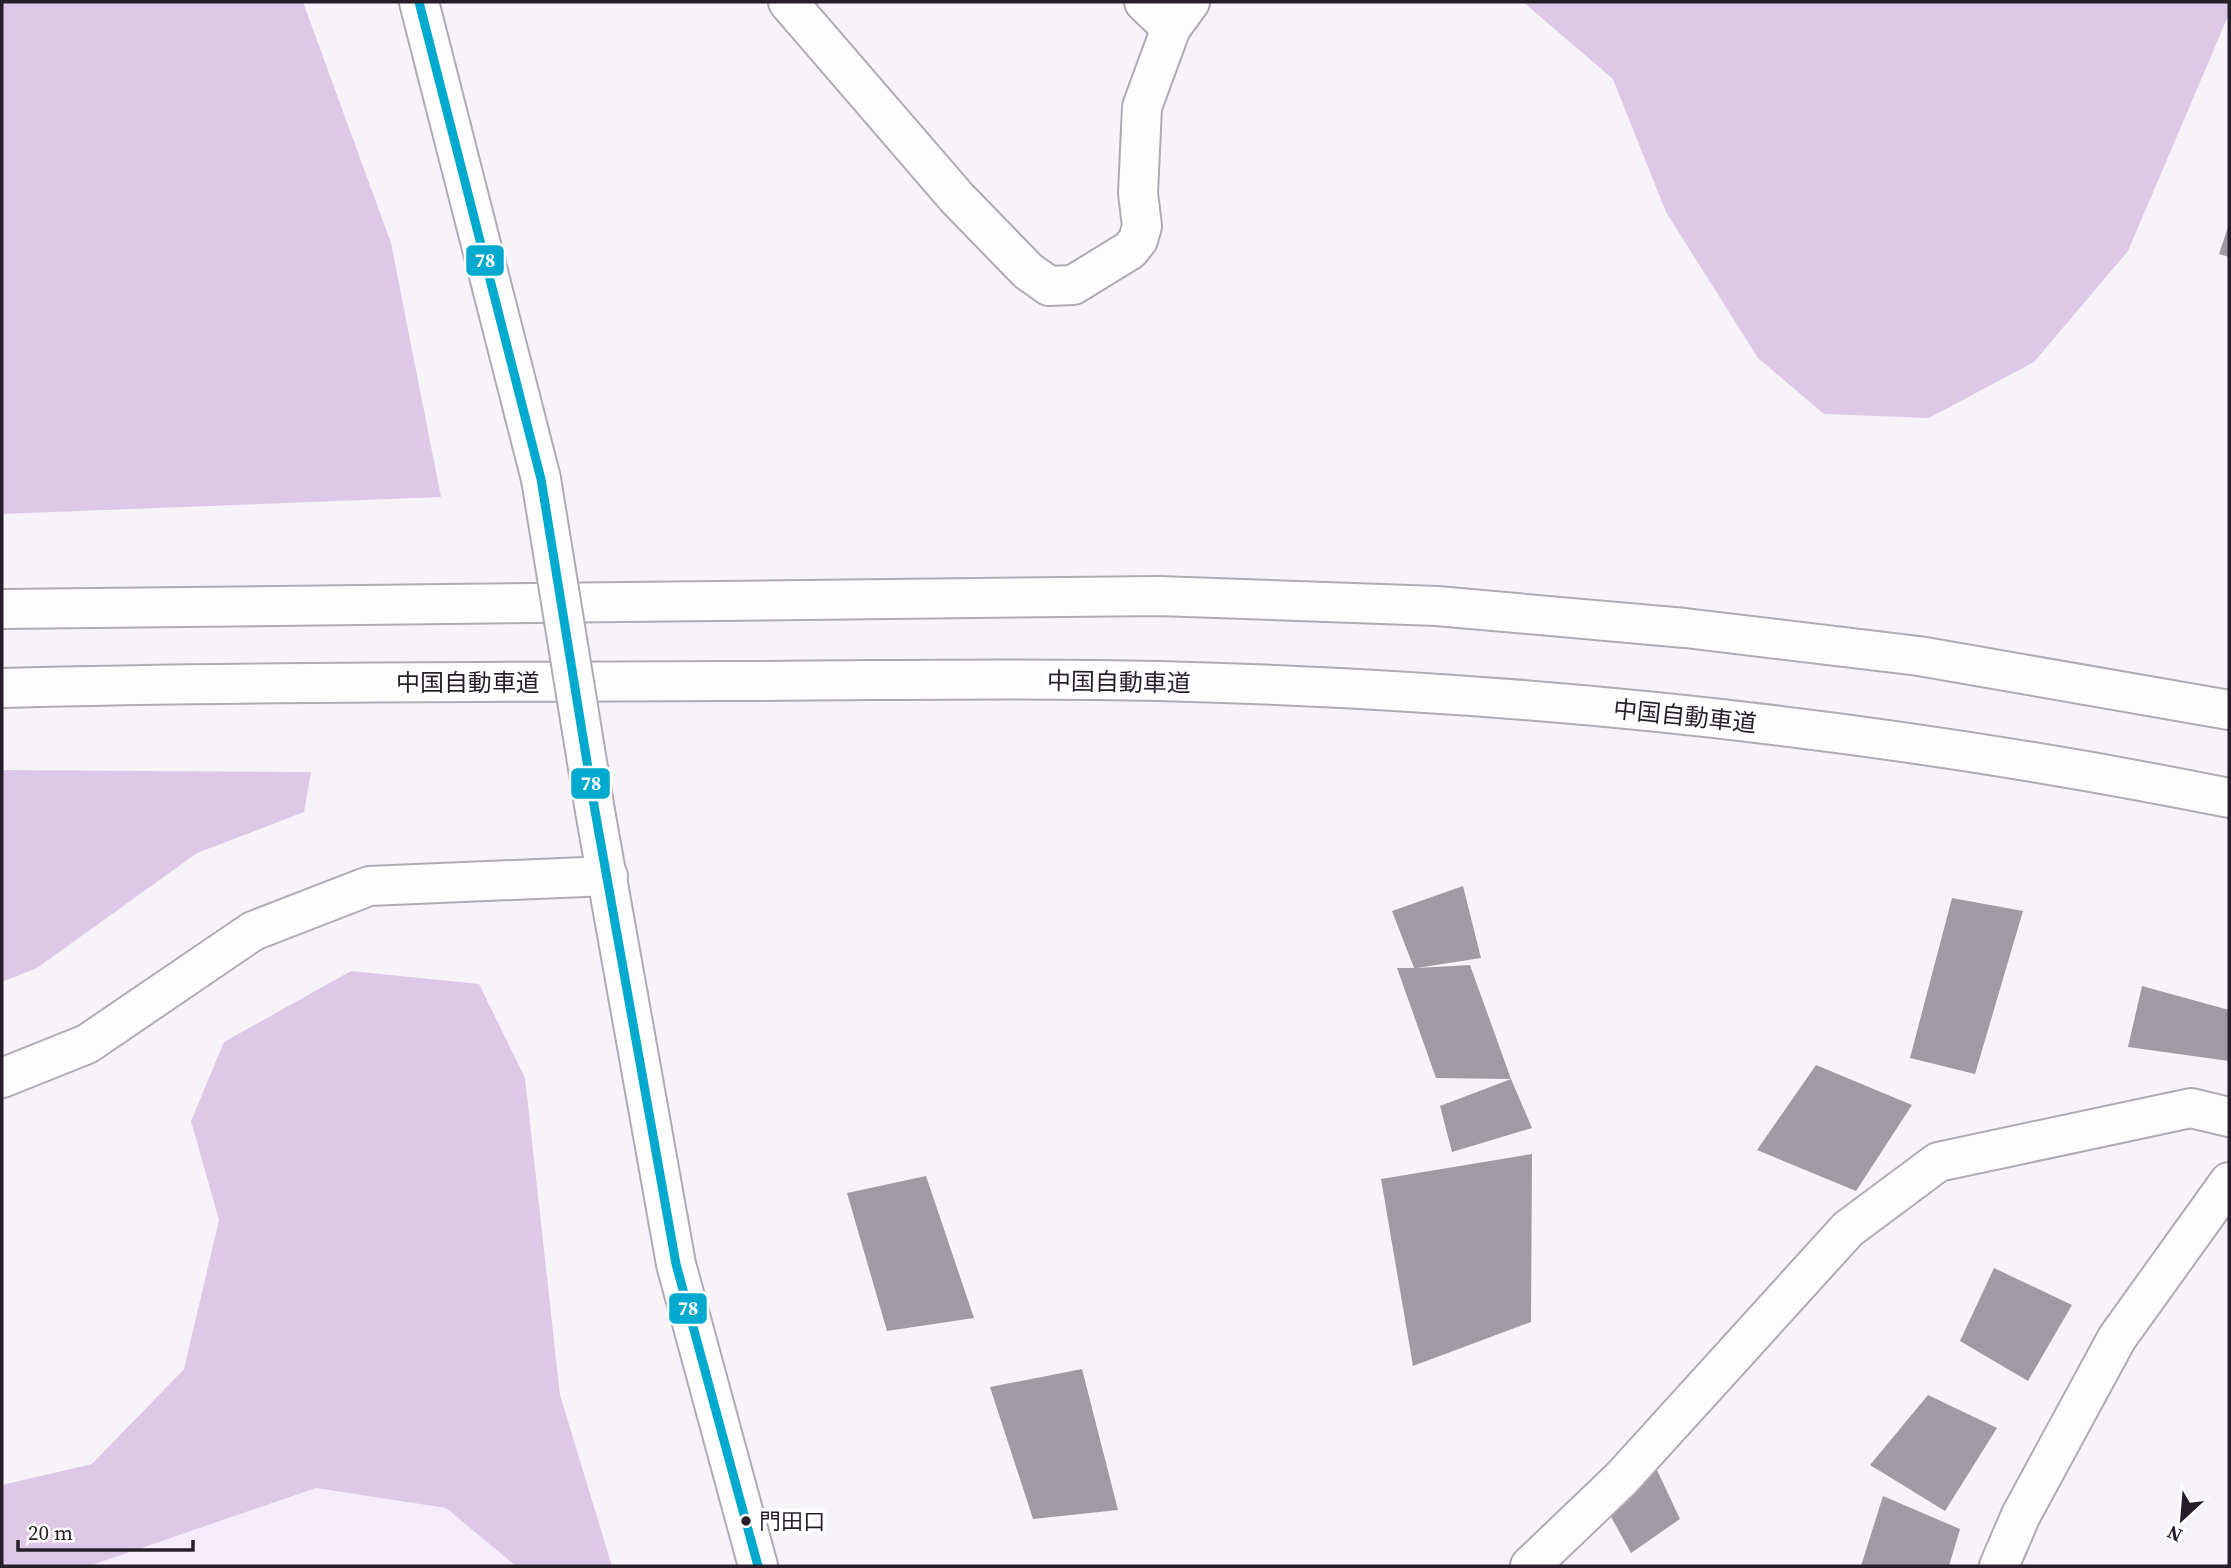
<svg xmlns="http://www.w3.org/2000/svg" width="2231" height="1568" font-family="'Source Serif 4','Noto Sans JP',serif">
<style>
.built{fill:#f5edfb}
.forest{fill:#ddc8e8}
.building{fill:#9f9ba2}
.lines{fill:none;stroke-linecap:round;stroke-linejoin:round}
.minor-casing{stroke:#b0abb3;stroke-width:42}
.highway-casing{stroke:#b0abb3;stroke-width:42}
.minor{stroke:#fefdfe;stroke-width:38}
.highway{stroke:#fefdfe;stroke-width:38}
.highway-bridge-casing{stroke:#b0abb3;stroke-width:42;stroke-linecap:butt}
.highway-bridge{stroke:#fefdfe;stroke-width:38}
.bus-1-casing{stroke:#fff;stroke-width:14}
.bus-1{stroke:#00a9ce;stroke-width:9}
.bus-dot{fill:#261f2a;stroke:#fff;stroke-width:2.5}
.labels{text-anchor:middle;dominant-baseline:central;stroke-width:7;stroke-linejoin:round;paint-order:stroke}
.bus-label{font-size:22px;fill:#261f2a;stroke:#fff;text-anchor:start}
.street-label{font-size:24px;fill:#261f2a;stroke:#fff}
.line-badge{stroke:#fff;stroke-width:2.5}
.badge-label{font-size:19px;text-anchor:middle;font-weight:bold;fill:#fff}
</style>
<rect width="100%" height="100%" fill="#f7f4f9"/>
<!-- built -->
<path class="built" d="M316,1488L446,1508L516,1566H89Z"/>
<!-- forest -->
<path class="forest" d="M2,2H303L391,243L441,497L2,514Z
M1523,2H2229V14L2128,251L2034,362L1929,418L1824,414L1758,358L1666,212L1613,79Z
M2,770L311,772L304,812L197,853L37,968L2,982Z
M351,971L479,984L525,1078L560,1395L612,1566H516L446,1508L316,1488L89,1566H2V1485L92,1464L184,1369L219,1220L191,1121L224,1042Z"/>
<!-- building -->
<path class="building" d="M2229,224V257L2219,254Z
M1463,886L1481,958L1417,968L1470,965L1511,1079L1436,1078L1397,968H1414L1392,911Z
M1952,898L2023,911L1975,1074L1910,1058Z
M2142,986L2229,1010V1061L2128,1047Z
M1816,1065L1912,1105L1856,1191L1757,1150Z
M1511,1079L1532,1128L1452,1152L1440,1106Z
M1532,1154L1531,1322L1413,1366L1381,1179Z
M926,1176L974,1318L887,1331L847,1193Z
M1994,1268L2072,1305L2028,1381L1960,1341Z
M1082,1369L1118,1510L1033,1519L990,1387Z
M1928,1395L1997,1428L1945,1511L1870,1465Z
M1656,1468L1680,1519L1631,1553L1610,1515Z
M1883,1496L1960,1529L1949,1566H1861Z"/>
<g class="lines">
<!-- minor casing -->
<g class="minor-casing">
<path id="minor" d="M788,2L957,198L1028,271L1049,286L1073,285L1130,250L1138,240L1142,226L1138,193L1142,107L1171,28L1190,2
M1144,2L1171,28
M2,1078L87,1044L253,931L369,886L608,876
M1530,1566L1621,1479L1848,1229L1938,1162L2191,1108L2229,1117
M1999,1566L2021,1515L2117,1338L2229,1182"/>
</g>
<!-- highway casing -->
<g class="highway-casing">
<path id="highway" d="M419,2L541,479
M2,609L1159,596L1437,606L1685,628L1919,656L2229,710
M2,688C241,682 481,682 721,681C866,681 1013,677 1159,681C1518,690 1877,727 2229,798
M595,811L676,1264L758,1566"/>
</g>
<!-- minor -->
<use href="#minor" class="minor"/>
<!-- highway -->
<use href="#highway" class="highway"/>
<!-- highway-bridge casing -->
<g class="highway-bridge-casing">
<path id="highway-bridge" d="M541,479L595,811"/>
</g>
<!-- highway-bridge -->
<use href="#highway-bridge" class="highway-bridge"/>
<!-- bus-1 casing -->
<g class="bus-1-casing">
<path id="bus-1" d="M419,2L541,479L595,811L676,1264L758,1566"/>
</g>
<!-- bus-1 -->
<use href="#bus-1" class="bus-1"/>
</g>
<!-- markers -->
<circle class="bus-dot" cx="746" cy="1521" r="6"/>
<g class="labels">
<!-- bus labels -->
<g class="bus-label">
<text x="759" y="1521">門田口</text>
</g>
<!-- street labels -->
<g class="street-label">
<text x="468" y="682">中国自動車道</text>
<text transform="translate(1119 682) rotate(1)">中国自動車道</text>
<text transform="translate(1685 716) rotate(6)">中国自動車道</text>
</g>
</g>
<g class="line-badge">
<rect x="465" y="244" width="40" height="33" rx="7" fill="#00a9ce"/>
<rect x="570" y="767" width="41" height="33" rx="7" fill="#00a9ce"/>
<rect x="668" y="1292" width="40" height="33" rx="7" fill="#00a9ce"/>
</g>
<g class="badge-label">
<text x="485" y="267">78</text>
<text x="591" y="790">78</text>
<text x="688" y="1315">78</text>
</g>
<!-- border -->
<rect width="2231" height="1568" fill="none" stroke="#261f2a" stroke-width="7"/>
<!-- north arrow -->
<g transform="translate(2182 1519) rotate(206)" stroke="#ffffff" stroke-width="5" paint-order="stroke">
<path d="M0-5L12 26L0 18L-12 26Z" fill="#261f2a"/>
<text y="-10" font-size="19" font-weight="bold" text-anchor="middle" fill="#261f2a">N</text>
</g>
<!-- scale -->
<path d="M18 1540v10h175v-10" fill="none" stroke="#261f2a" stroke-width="3.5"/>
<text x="28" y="1540" font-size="21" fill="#261f2a" stroke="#ffffff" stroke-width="5" paint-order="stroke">20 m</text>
</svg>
